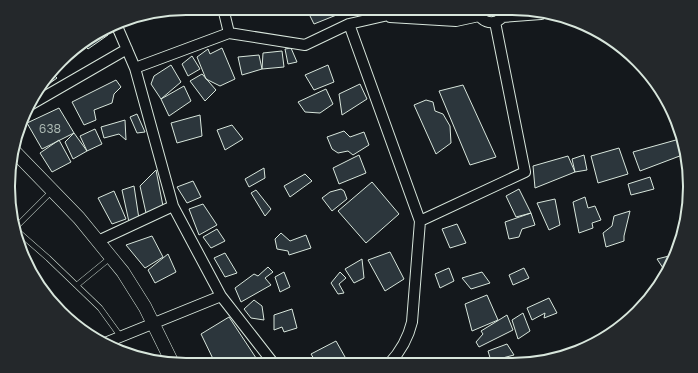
<svg xmlns="http://www.w3.org/2000/svg" width="698" height="373" font-family="Poppins,sans-serif">
<style>
.building{fill:#2c363c;stroke:#d8e6dc}
.lines{fill:none;stroke-linecap:round;stroke-linejoin:round}
.service-casing{stroke:#d8e6dc;stroke-width:6}
.minor-casing{stroke:#d8e6dc;stroke-width:12}
.tertiary-casing{stroke:#d8e6dc;stroke-width:14}
.service{stroke:#14181c;stroke-width:5}
.minor{stroke:#14181c;stroke-width:10}
.tertiary{stroke:#14181c;stroke-width:13}
.labels{text-anchor:middle;dominant-baseline:central;stroke-width:3;stroke-linejoin:round;paint-order:stroke}
.number-label{font-size:12px;fill:#adbab4}
.rim{fill:none;stroke:#d8e6dc;stroke-width:2}
</style>
<rect width="100%" height="100%" fill="#14181c"/>
<!-- building -->
<path class="building" d="M242,8H256L244,13Z
M306,8H349V10L314,24Z
M105,31L108,35L88,49L82,43Z
M222,48L235,79L220,86L206,79L197,57L208,49L210,54Z
M291,48L297,62L288,64L285,49Z
M282,51L284,67L262,69L263,53Z
M259,55L262,69L242,75L238,57Z
M192,56L200,69L188,76L182,64Z
M171,65L181,82L161,99L151,84L154,76Z
M328,65L334,82L314,90L305,75Z
M52,73L57,78L35,94L38,88Z
M202,74L216,90L205,101L190,81Z
M116,80L121,87L114,94L112,103L94,110L96,120L84,125L72,102Z
M360,84L367,99L342,115L339,94Z
M463,85L496,157L470,165L439,91Z
M184,86L191,101L169,116L161,99Z
M326,89L333,104L320,113L305,112L298,102Z
M426,100L433,102L435,111L443,114L450,126L451,143L436,154L414,105Z
M59,108L74,133L42,149L27,123Z
M137,114L145,132L137,133L130,117Z
M200,115L202,136L177,143L171,123Z
M125,120L126,140L119,134L104,138L101,127Z
M232,125L243,139L225,150L217,130Z
M95,129L102,144L87,151L80,136Z
M344,131L350,137L364,132L369,145L353,155L348,151L338,153L332,149L327,137Z
M74,133L87,151L73,159L65,142Z
M683,138L685,154L640,171L633,152Z
M59,140L71,162L52,172L40,153Z
M619,148L628,174L598,183L591,156Z
M359,155L366,173L339,184L333,168Z
M584,155L587,170L575,172L572,159Z
M568,156L575,172L535,188L533,166Z
M264,168L265,178L249,187L245,179Z
M156,170L163,206L146,213L140,186Z
M305,174L312,181L290,197L284,186Z
M650,177L654,189L631,195L628,184Z
M193,181L201,197L187,203L177,187Z
M372,182L399,214L366,243L338,211Z
M134,186L139,219L129,222L122,190Z
M341,189L344,191L347,199L332,211L322,198L330,192Z
M519,189L531,213L516,217L506,196Z
M256,190L271,209L265,216L251,193Z
M114,191L126,219L112,224L98,198Z
M585,197L588,208L595,206L601,220L592,223L593,228L579,233L573,202Z
M555,199L560,225L549,230L537,203Z
M203,204L217,225L199,235L189,209Z
M630,211L624,236V241L606,247L603,233L612,226L614,216Z
M531,213L535,225L522,229L519,237L509,239L505,222Z
M457,224L466,243L450,248L442,229Z
M217,229L225,241L211,248L203,237Z
M281,233L290,241L306,235L311,248L289,255L288,251L277,249L275,239Z
M152,236L163,257L145,268L126,245Z
M390,252L404,279L385,291L368,260Z
M225,253L237,273L225,277L214,258Z
M168,254L176,272L155,283L148,270Z
M673,255L667,274L657,259Z
M362,259L364,278L354,283L345,269Z
M268,267L273,272L265,278L271,285L241,302L235,288L254,274L258,276Z
M449,268L454,281L440,288L435,274Z
M524,268L529,278L513,285L509,275Z
M284,272L290,287L280,292L275,277Z
M340,272L346,278L339,284L344,293L338,294L331,283Z
M482,272L490,283L471,289L462,278Z
M487,295L498,320L472,331L465,304Z
M549,298L557,313L544,318L545,313L532,320L527,308Z
M254,300L262,306L264,320L251,318L244,309Z
M292,309L297,328L284,332L282,327L274,330V315Z
M523,313L530,331L518,339L512,320Z
M507,315L513,330L479,347L476,342L483,334L481,331Z
M229,317L260,364L216,365L201,334Z
M336,341L349,364H317L311,354Z
M507,344L514,355L491,361L488,351Z"/>
<g class="lines">
<!-- service casing -->
<g class="service-casing">
<path id="service" d="M15,228L52,191
M16,230L48,258L100,308L121,337
M77,285L110,258"/>
</g>
<!-- minor casing -->
<g class="minor-casing">
<path id="minor" d="M223,8L229,33
M476,8C480,27 503,27 506,8
M390,17L456,21L479,16
M502,17L541,14
M116,24L135,68L173,206L221,296L274,364
M349,24L420,221L412,322C408,339 401,351 389,364
M135,68L229,33L305,45L349,24L384,16L408,8
M30,105L127,49
M420,221L525,172L495,22
M98,241L173,206
M105,343L221,296"/>
</g>
<!-- tertiary casing -->
<g class="tertiary-casing">
<path id="tertiary" d="M13,150L79,218L123,272L145,307L173,364"/>
</g>
<!-- service -->
<use href="#service" class="service"/>
<!-- minor -->
<use href="#minor" class="minor"/>
<!-- tertiary -->
<use href="#tertiary" class="tertiary"/>
</g>
<g class="labels">
<!-- number labels -->
<g class="number-label">
<text x="50" y="128">638</text>
</g>
</g>
<!-- crop -->
<path d="M0 0H698V373H0ZM186 15H512A171 171 0 0 1 683 186V187A171 171 0 0 1 512 358H186A171 171 0 0 1 15 187V186A171 171 0 0 1 186 15Z" fill="#24282b" fill-rule="evenodd"/>
<path class="rim" d="M186 15H512A171 171 0 0 1 683 186V187A171 171 0 0 1 512 358H186A171 171 0 0 1 15 187V186A171 171 0 0 1 186 15Z"/>
</svg>
